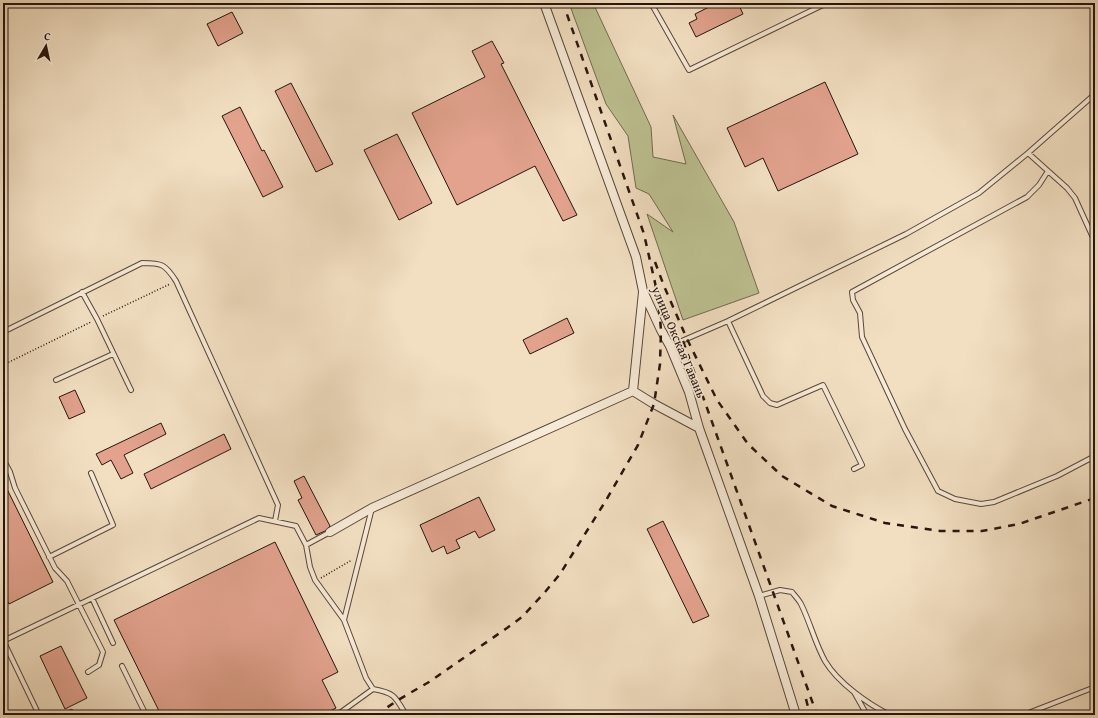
<svg xmlns="http://www.w3.org/2000/svg" width="1098" height="718" font-family="'Gentium Book Plus',serif">
<style>
.green{fill:#bdc192;stroke:#726a4f}
.building{fill:#e2a28e;stroke:#27140c}
.lines{fill:none;stroke-linecap:round;stroke-linejoin:round}
.service-casing{stroke:#5a473a;stroke-width:6}
.minor-casing{stroke:#5a473a;stroke-width:10}
.path{stroke:#27140c;stroke-width:1.5;stroke-dasharray:1 2;stroke-linecap:butt}
.service{stroke:#f7ead7;stroke-width:4}
.minor{stroke:#f7ead7;stroke-width:8}
.rail{stroke:#27140c;stroke-width:2.5;stroke-dasharray:7 7;stroke-linecap:butt}
.labels{text-anchor:middle;dominant-baseline:central;stroke-width:3.5;stroke-linejoin:round;paint-order:stroke}
.street-label{font-size:13px;fill:#27140c;stroke:#f7ead7}
</style>
<rect width="100%" height="100%" fill="#f2dfc2"/>
<filter id="stains"><feTurbulence type="fractalNoise" baseFrequency=".005" numOctaves="4"/><feColorMatrix values="0 0 0 0 .2 0 0 0 0 .09 0 0 0 0 .02 0 0 0 .5 -.17"/></filter>
<radialGradient id="worn" r=".72"><stop offset=".6" stop-color="#630" stop-opacity="0"/><stop offset="1" stop-color="#630" stop-opacity=".3"/></radialGradient>
<!-- green -->
<path class="green" d="M569,3H593L651,127L653,157L686,164L673,115L734,222L759,293L683,320L647,214L673,232L649,194L636,188L628,136L606,104Z"/>
<!-- building -->
<path class="building" d="M717,3H738L743,14L696,37L689,23L697,19L695,14Z
M232,12L243,33L218,46L207,24Z
M492,41L504,63L501,64L577,215L563,221L535,166L457,205L412,113L485,77L472,51Z
M825,82L858,154L778,191L763,158L745,167L727,128Z
M291,83L333,164L316,172L275,91Z
M240,107L262,151L264,150L283,187L263,197L222,116Z
M397,134L432,203L399,220L364,150Z
M567,318L574,333L530,354L523,340Z
M75,390L85,412L69,419L59,397Z
M161,423L166,434L124,455L133,473L121,479L111,460L102,465L96,454Z
M224,434L231,449L151,489L144,474Z
M304,476L330,526L325,531L316,535L298,500L302,498L294,481Z
M3,481L53,582L9,604L3,592Z
M479,497L495,530L479,538L475,531L456,540L460,548L447,554L444,546L432,552L420,525Z
M663,521L709,616L693,623L647,529Z
M275,542L338,672L322,680L336,708L322,715H161L114,620Z
M61,646L87,698L65,709L40,656Z"/>
<g class="lines">
<!-- service casing -->
<g class="service-casing">
<path id="service" d="M651,3L689,70L827,3
M1028,153L1067,188L1075,198L1095,242
M1048,171L1039,185L1027,197L852,292L853,300L860,313L862,337L905,429L938,491L955,499L981,504L994,502L1057,476L1095,456
M82,292L97,319L131,390
M728,321L763,396L770,403L777,405L823,385L862,465L854,469
M3,332L142,263C162,263 165,264 176,281L278,505L275,521
M670,346L728,321L906,234L979,193L1028,153L1095,94
M56,380L113,354
M3,459L10,472L15,488L55,568L67,581L103,652L99,665L88,672
M372,508L344,620L366,678L373,689C395,693 395,696 406,715
M306,545L310,567L315,580L344,620
M49,557L113,525L91,473
M759,596L780,590L792,592C795,596 799,600 801,604C810,622 815,643 825,661C838,683 868,704 890,715
M92,598L113,643
M3,640L39,715
M3,641L259,518L296,526L306,545L330,532
M122,666L146,715
M854,692L867,715
M71,712L73,715
M337,715L373,689
M1023,715L1095,687"/>
</g>
<!-- minor casing -->
<g class="minor-casing">
<path id="minor" d="M544,3L636,257L643,291L661,330L670,346L689,392L699,428L759,596L796,715
M633,391L654,404L699,428
M330,532L372,508L633,391L643,292"/>
</g>
<!-- path -->
<path class="path" d="M103,316L170,284
M3,365L91,322
M321,578L352,560"/>
<!-- service -->
<use href="#service" class="service"/>
<!-- minor -->
<use href="#minor" class="minor"/>
<!-- rail -->
<path class="rail" d="M655,262L664,286L687,339L717,400L748,444L782,476L832,506L885,523L940,531H982L1019,524L1095,498
M683,341L817,715
M806,699L810,715
M376,715L398,700L429,682L507,628L522,617L545,592L560,574L605,502L638,445L654,404L660,364L661,330L658,296L644,234L563,3"/>
</g>
<g class="labels">
<!-- street labels -->
<g class="street-label">
<text transform="translate(679 342) rotate(67)">улица Окская Гавань</text>
</g>
</g>
<!-- margin -->
<rect width="1098" height="718" fill="none" stroke="#f2dfc2" stroke-width="16"/>
<rect x="4" y="4" width="1090" height="710" fill="none" stroke="#27140c" stroke-width="2"/>
<rect x="8" y="8" width="1082" height="702" fill="none" stroke="#27140c"/>
<!-- north arrow -->
<g transform="translate(46 46) rotate(9)" stroke="#f7ead7" stroke-width="3" paint-order="stroke">
<path d="M0-3L7 15L0 10L-7 15Z" fill="#27140c"/>
<text y="-6" font-size="11" font-weight="bold" text-anchor="middle" fill="#27140c">С</text>
</g>
<rect width="100%" height="100%" filter="url(#stains)"/>
<rect width="100%" height="100%" fill="url(#worn)"/>
</svg>
